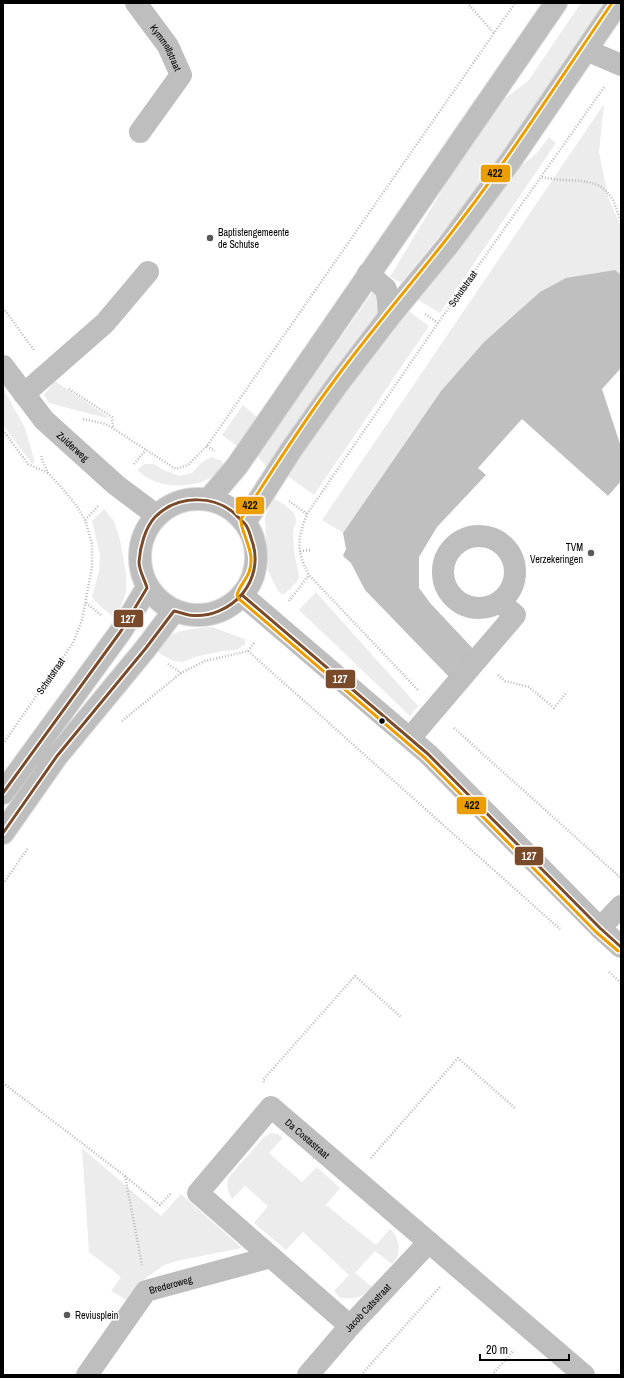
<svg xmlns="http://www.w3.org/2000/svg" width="624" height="1378" font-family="'Archivo Narrow',sans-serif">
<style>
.green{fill:#ececec}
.water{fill:#bfbfbf}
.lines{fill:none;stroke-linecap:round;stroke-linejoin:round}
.major-casing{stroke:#dbdbdb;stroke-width:24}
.path{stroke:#b9b9b9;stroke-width:2.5;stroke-dasharray:1 2;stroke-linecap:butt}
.minor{stroke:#bebebe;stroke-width:22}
.major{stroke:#bebebe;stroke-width:22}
.bus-1-casing{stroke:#fff;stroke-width:6}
.bus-2-casing{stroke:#fff;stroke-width:6}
.bus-1{stroke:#7a4b2a;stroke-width:3}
.bus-2{stroke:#eb9e00;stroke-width:3}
.poi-dot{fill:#595959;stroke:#fff;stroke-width:1.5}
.bus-dot{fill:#000;stroke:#fff;stroke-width:1.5}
.labels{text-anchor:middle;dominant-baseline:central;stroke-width:3;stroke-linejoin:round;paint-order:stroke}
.street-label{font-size:10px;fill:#000;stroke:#fff}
.poi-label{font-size:10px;fill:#000;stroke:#fff;text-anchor:start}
.line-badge{stroke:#fff;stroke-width:1.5}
.badge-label{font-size:11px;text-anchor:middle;font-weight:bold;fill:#fff}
.pale-badge-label{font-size:11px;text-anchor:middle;font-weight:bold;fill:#111}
</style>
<rect width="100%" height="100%" fill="#fff"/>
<!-- green -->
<path class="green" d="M581,3H607L480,186L401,283L390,277L490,110L528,81Z
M604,104L599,152L608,197L621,227V275L615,270L540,292L484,342L441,391L343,533L322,520Z
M549,137L556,143L440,313L417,299L510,174L536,154Z
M374,290L379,298L380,314L320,393L267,466L257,456Z
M407,310L429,326L314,495L285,474L365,361Z
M55,381L108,417L106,418L49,403L44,395Z
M3,388L25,428L35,462L32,464L3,425Z
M243,405L257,417L256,423L240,448L222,435Z
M211,457L222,461L224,467C218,472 211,478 204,481C201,483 196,483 192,484C172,488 152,484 137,470L144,464H154L164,470L179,476L192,473L201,463Z
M273,498L285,505L295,514L296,523L293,531L294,551L299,577C296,584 289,590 283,595L278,591L268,571L267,555L265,517Z
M104,509L114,521L120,540L126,574V593L116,619L100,606L92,597L99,571L100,555L92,521Z
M316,592L418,706L410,716L299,610Z
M212,627L245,639V644L237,650L223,651L195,657L183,662L173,661L162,655L155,649C165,630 194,628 212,627Z
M271,1133L277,1134L283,1138L269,1153L302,1182L317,1167L340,1188L326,1205L376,1245L390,1229C400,1239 403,1253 392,1264L375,1251L355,1273L372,1287C361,1299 355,1299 340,1298L334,1291L349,1275L303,1232L286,1250L254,1223L268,1206L245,1186L232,1199C227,1192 227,1186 228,1178L264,1137Z
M82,1148L161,1216L181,1194L242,1248L181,1260L164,1265L139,1283L127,1300L111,1291L121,1277L89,1252Z"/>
<!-- water -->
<path class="water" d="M615,270L621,275V368L602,389L621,447V481L608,496L522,419L478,468L486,475L437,527L419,557V588L431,604L477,653L452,680L365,590L351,563L343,556L346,549L343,533L441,391L484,342L540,292L566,278Z"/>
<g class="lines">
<!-- major casing -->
<g class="major-casing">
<path id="major" d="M140 557a58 58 0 1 1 116 0a58 58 0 1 1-116 0Z
M209,499L237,466L556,3
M245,522L291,450L337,385L389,317L449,244L511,160L618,3
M3,793L121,631L147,588
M3,833L57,756L146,648L174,611"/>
</g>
<!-- path -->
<g class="path">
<path d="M467,3L494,33"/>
<path d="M542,177C549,178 556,180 564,180C584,181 601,180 613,200C616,207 618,214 621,221"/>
<path d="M3,308L34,350"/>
<path d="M425,314L438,323"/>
<path d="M69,389L112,417L113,428"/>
<path d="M83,419L106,424L176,469L188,465L207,446L515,3"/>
<path d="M3,430L28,464L48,473"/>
<path d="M207,446L215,451"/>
<path d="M134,464L146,450"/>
<path d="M289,501L307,514C297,540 296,550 309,575L418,690"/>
<path id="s1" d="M307,514L438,323L605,86"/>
<path d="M85,520L99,505"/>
<path d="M300,551L311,550"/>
<path d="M289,601L309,575"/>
<path d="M86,603L101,615"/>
<path d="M248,651L255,642"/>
<path d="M168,664L181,673L205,661L248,651L560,929"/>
<path d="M498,675L505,681L529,687L554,708L567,692"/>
<path d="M122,721L181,673"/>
<path d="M454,728L621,878"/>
<path id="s2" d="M3,744L73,643L82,620L92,567V544L85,520L76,505L62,488L48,473L42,460L41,454"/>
<path d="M3,884L28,848"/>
<path d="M609,972L621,983"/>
<path d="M264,1082L263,1080L355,976L401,1017"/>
<path d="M3,1083L125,1176L160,1205L171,1193"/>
<path d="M371,1158L458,1058L516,1109"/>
<path d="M125,1176L142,1265"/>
<path d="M361,1375L440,1287"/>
<path d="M492,1375L514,1350"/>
</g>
<!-- minor -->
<g class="minor">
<path id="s3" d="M136,3L168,46L181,75L140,132"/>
<path d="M586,50L621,65"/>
<path d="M368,274L386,289L388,300L389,317"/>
<path id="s4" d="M3,366L44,420L116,485L156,515"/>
<path d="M24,394L105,323L148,272"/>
<circle cx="479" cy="572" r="36"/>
<path d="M242,595L428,754L600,928L621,947"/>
<path d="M410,738L515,615L500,602"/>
<path d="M600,928L621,906"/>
<path id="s5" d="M350,1326L198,1193L271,1107L584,1375"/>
<path id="s6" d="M87,1375L146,1291L271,1257"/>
<path id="s7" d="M308,1375L350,1326L429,1242"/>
</g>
<!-- major -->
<use href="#major" class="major"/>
<!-- bus-1 casing -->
<g class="bus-1-casing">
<path id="bus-1" d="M242,595L428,754L600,928L621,947
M3,793L121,631L147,588C145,580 139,571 139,562C140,547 145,528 155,517C178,494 218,494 239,518C242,521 246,524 247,527C250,532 251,539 253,544C258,561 254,579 243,593C230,609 209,618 189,615C184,614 179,612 174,611L146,648L57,756L3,833"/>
</g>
<!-- bus-2 casing -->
<g class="bus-2-casing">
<path id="bus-2" d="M612,3C557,83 505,165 445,241C408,288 369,333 334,381C300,426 271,473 241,519C239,525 251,547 251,558C252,577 241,581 237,595L239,599L425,758L596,932L618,951"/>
</g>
<!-- bus-1 -->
<use href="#bus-1" class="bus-1"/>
<!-- bus-2 -->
<use href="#bus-2" class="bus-2"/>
</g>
<!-- markers -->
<g class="poi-dot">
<circle cx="210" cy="238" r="4"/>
<circle cx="591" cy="553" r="4"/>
<circle cx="67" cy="1315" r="4"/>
</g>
<circle class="bus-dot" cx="382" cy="721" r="3.5"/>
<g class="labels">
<!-- street labels -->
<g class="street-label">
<text stroke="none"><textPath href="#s3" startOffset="54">Kymmellstraat</textPath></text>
<text stroke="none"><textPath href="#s1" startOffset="274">Schutstraat</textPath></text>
<text stroke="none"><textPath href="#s4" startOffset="107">Zuiderweg</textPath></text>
<text stroke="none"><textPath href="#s2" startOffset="83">Schutstraat</textPath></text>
<text stroke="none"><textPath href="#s5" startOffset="363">Da Costastraat</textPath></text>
<text stroke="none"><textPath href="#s6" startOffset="128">Brederoweg</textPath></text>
<text stroke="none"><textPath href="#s7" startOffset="90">Jacob Catsstraat</textPath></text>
</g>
<!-- poi labels -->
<g class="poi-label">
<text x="218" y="232">Baptistengemeente<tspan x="218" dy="12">de Schutse</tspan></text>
<text x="583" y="547" text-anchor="end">TVM<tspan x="583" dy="12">Verzekeringen</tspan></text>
<text x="75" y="1315">Reviusplein</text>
</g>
</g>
<g class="line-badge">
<rect x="480" y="164" width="31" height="19" rx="4" fill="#eb9e00"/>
<rect x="235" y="496" width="30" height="19" rx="4" fill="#eb9e00"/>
<rect x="113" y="609" width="31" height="19" rx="4" fill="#7a4b2a"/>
<rect x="325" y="669" width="31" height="20" rx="4" fill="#7a4b2a"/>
<rect x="456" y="796" width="31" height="19" rx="4" fill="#eb9e00"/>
<rect x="514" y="846" width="30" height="20" rx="4" fill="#7a4b2a"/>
</g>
<g class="badge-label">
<text x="128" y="623">127</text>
<text x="340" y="683">127</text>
<text x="529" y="860">127</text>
</g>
<g class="pale-badge-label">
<text x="495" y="177">422</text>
<text x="250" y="509">422</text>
<text x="472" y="809">422</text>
</g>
<!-- border -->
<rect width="624" height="1378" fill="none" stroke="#000000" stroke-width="8"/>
<!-- scale -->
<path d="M480 1354v6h89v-6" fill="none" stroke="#000000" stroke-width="2"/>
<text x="486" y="1354" font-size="12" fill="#000000" stroke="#ffffff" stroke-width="3" paint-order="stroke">20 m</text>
</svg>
